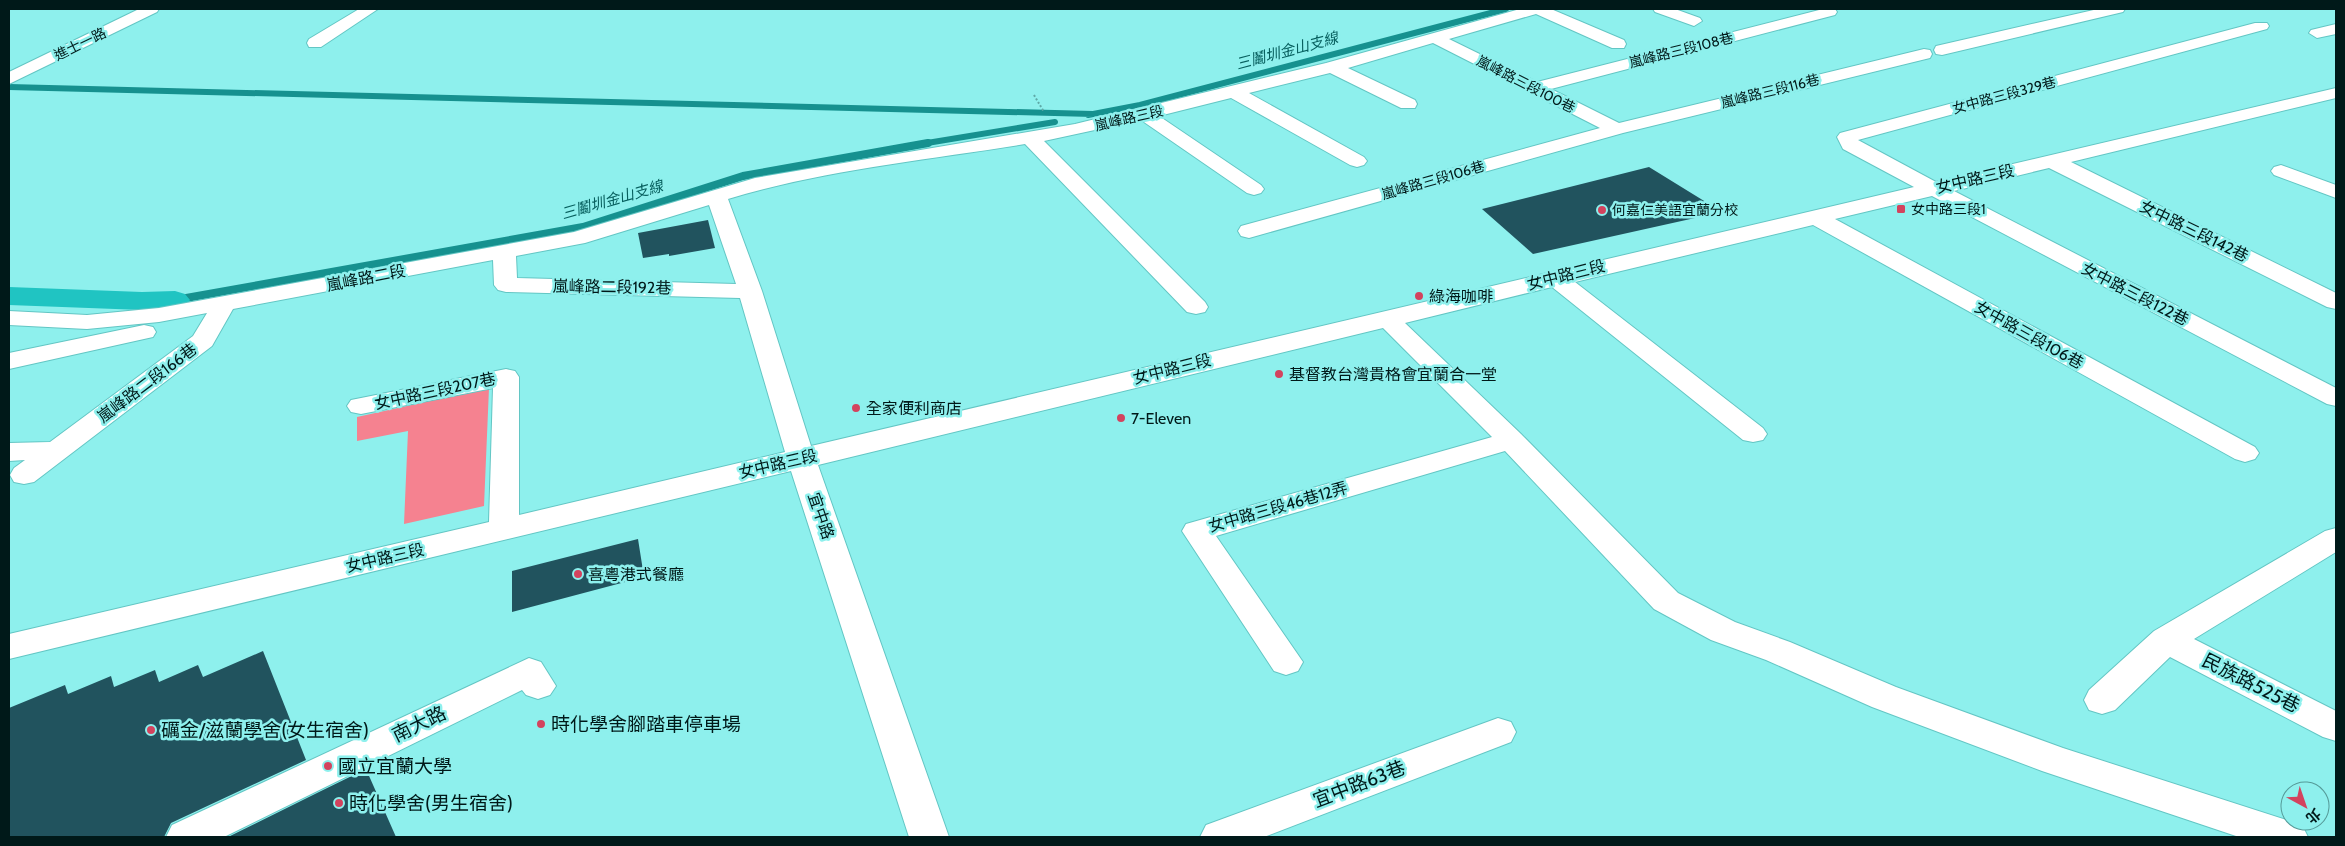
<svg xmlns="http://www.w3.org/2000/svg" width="2345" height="846" font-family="Cabin,'Noto Sans TC',sans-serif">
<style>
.green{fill:#f58290}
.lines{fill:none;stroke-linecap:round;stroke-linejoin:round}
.stream-far1{stroke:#16918f;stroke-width:6}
.stream{stroke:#16918f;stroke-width:8}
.canal{fill:#20c4c2;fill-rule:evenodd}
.building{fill:#21535e}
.minor-casing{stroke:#63c6c4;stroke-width:2}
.path{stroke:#5fa9a7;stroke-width:2;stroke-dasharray:2 2;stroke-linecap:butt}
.minor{fill:#fff;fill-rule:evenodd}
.poi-dot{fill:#d3435e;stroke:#8ef0ed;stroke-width:2}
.labels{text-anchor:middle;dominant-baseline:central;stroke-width:5;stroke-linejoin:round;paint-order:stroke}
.far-street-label{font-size:14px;fill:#001919;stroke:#8ef0ed}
.far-poi-label{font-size:14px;fill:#001919;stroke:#8ef0ed;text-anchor:start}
.far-water-label{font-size:15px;font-style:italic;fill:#075f5e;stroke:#8ef0ed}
.street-label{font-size:16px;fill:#001919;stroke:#8ef0ed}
.poi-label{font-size:16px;fill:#001919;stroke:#8ef0ed;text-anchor:start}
.near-street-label{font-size:19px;fill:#001919;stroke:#8ef0ed}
.near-poi-label{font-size:19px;fill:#001919;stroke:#8ef0ed;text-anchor:start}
</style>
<rect width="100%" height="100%" fill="#8ef0ed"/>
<!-- green -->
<path class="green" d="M489,388L484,506L404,524L408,431L357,441V417Z"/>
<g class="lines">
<!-- stream-far1 -->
<path class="stream-far1" d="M9,87L1093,114
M1088,115L1140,105L1506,9
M921,144L1055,122"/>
<!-- stream -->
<path class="stream" d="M175,300L583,227L743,176L928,143"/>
<!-- canal -->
<path class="canal" d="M9,287L142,292L175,291L185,294L190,300L185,306L142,310L9,305Z"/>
</g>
<!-- building -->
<path class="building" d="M1649,167L1722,212L1533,254L1482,209Z
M708,220L715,248L669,256V254L643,258L638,233Z
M638,539L644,577L512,612V571Z
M263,651L306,760L171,823L164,837H9V708L65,685L68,694L111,676L114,687L155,670L159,682L198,665L203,677Z
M366,769L396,837H228L319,792Z"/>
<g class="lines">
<!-- minor casing -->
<g class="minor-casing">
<path id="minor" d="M139,9H159L157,12L9,84V72Z
M359,9H378L321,47H309L307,43L309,39Z
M1520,9H1551L1624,40L1626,44L1624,48H1612L1536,14L1449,39L1537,82L1823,9H1835L1837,12L1835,15L1551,89L1619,123L1924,49L1930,50L1932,54L1930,58L1623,133L1249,238L1241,236L1238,231L1241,226L1600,128L1433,43L1348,68L1415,100L1417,104L1415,108H1401L1330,73L1249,93L1364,157L1367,161L1364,165L1357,167L1350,165L1231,98L1159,116L1261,185L1264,189L1261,193L1254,195L1247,193L1141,120L1044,141L1205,302L1208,307L1205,312L1196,314L1187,312L1025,144C927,160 822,170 728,199L762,291L811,446L1914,187L1843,149L1837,137L1840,133L2255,23H2267L2269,26L2267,29L1858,140L1936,182L2336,88V98L2071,162L2336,293V309L2327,307L2049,168L1954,191L2336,388V406L2327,404L1932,196L1835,219L2255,447L2259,453L2255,459L2245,462L2235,459L1813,225L1575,282L1763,428L1767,434L1763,440L1753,442L1743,440L1552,287L1405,323L1521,434L1678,593L1735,622L1790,642L1896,687L2063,748L2302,825L2308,837H2239L2042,771L1872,707L1766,660L1711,640L1654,609L1505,451L1216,536L1303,662L1298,671L1286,675L1274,671L1182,531L1186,524L1492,437L1383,328L818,465L949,837H909L791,471L9,659V634L489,522L493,388L361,414L351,412L347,406L351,400L506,369L515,371L519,377V515L785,452L740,298L506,292L498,290L494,285L493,260L233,309L212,346L34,482L24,484L14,482L10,475L14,468L25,460L9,461V443L50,442L193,336L207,313L159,322L87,329L9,325V311L87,315L159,308L574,232L755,178L1075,124L1326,63ZM709,205L736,284L517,278L516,256L585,243Z
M1653,9H1675L1700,18L1702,21L1694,26L1655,12Z
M2098,9H2125L2123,12L1942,55L1936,54L1934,50L1936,46Z
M2336,24V34L2317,38L2309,33L2311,30Z
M2281,165L2336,185V198L2274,175L2271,171L2274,167Z
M144,325L153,327L156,332L153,337L9,369V353Z
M2336,528V552L2194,639L2336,711V741L2323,737L2170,657L2115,710L2102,714L2089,710L2084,700L2089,690L2154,631L2325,531Z
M529,658L541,662L556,686L550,695L538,699L526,695L522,690L224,837H166L172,825Z
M1498,718L1511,722L1516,732L1511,742L1264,837H1200L1206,825Z"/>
</g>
<!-- path -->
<path class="path" d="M1034,95L1044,112"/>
<!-- minor -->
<use href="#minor" class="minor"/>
</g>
<!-- markers -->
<g class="poi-dot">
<rect x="1896" y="204" width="10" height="10" rx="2.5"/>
<circle cx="1602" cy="210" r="5"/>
<circle cx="1419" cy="296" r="5"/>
<circle cx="1279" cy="374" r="5"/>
<circle cx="856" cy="408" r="5"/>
<circle cx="1121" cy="418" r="5"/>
<circle cx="578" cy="574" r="5"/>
<circle cx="541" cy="724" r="5"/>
<circle cx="151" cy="730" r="5"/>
<circle cx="328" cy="766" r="5"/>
<circle cx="339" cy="803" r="5"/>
</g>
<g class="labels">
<!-- far-street labels -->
<g class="far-street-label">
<text transform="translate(80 44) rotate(-26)">進士一路</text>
<text transform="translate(1681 50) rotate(-14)">嵐峰路三段108巷</text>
<text transform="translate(1526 84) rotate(27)">嵐峰路三段100巷</text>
<text transform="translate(1770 91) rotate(-14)">嵐峰路三段116巷</text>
<text transform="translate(2004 95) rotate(-15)">女中路三段329巷</text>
<text transform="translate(1129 118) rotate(-13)">嵐峰路三段</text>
<text transform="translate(1433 180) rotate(-16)">嵐峰路三段106巷</text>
</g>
<!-- far-poi labels -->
<g class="far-poi-label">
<text x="1911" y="209">女中路三段1</text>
<text x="1612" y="210">何嘉仁美語宜蘭分校</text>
</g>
<!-- far-water labels -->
<g class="far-water-label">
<text transform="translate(1287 51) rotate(-15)">三鬮圳金山支線</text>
<text transform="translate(612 200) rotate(-16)">三鬮圳金山支線</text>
</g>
<!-- street labels -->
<g class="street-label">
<text transform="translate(1975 179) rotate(-13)">女中路三段</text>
<text transform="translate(2194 231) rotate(26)">女中路三段142巷</text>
<text transform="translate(1566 275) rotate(-14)">女中路三段</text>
<text transform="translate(366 278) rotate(-11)">嵐峰路二段</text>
<text transform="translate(612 287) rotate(1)">嵐峰路二段192巷</text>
<text transform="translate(2135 294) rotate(27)">女中路三段122巷</text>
<text transform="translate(2029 335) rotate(29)">女中路三段106巷</text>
<text transform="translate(1172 369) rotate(-14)">女中路三段</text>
<text transform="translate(147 383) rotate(-37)">嵐峰路二段166巷</text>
<text transform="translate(435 391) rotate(-12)">女中路三段207巷</text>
<text transform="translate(778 464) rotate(-13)">女中路三段</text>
<text transform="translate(1278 507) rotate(-16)">女中路三段46巷12弄</text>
<text transform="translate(821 516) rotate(71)">宜中路</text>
<text transform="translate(385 558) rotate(-13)">女中路三段</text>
</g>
<!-- poi labels -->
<g class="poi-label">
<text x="1429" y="296">綠海咖啡</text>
<text x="1289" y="374">基督教台灣貴格會宜蘭合一堂</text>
<text x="866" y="408">全家便利商店</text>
<text x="1131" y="418">7-Eleven</text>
<text x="588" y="574">喜粵港式餐廳</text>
</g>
<!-- near-street labels -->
<g class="near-street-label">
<text transform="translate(2251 683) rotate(27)">民族路525巷</text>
<text transform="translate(419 724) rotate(-26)">南大路</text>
<text transform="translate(1359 784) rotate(-21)">宜中路63巷</text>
</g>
<!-- near-poi labels -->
<g class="near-poi-label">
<text x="551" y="724">時化學舍腳踏車停車場</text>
<text x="161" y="730">礪金/滋蘭學舍(女生宿舍)</text>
<text x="338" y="766">國立宜蘭大學</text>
<text x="349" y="803">時化學舍(男生宿舍)</text>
</g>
</g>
<!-- border -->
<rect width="2345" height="846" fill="none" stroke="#001919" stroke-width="20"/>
<!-- north arrow -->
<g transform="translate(2305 806) rotate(140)"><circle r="24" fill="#8ef0ed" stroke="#559a98"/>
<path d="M0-4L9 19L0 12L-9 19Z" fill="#d3435e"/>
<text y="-8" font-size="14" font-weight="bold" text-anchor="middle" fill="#001919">北</text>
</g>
</svg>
